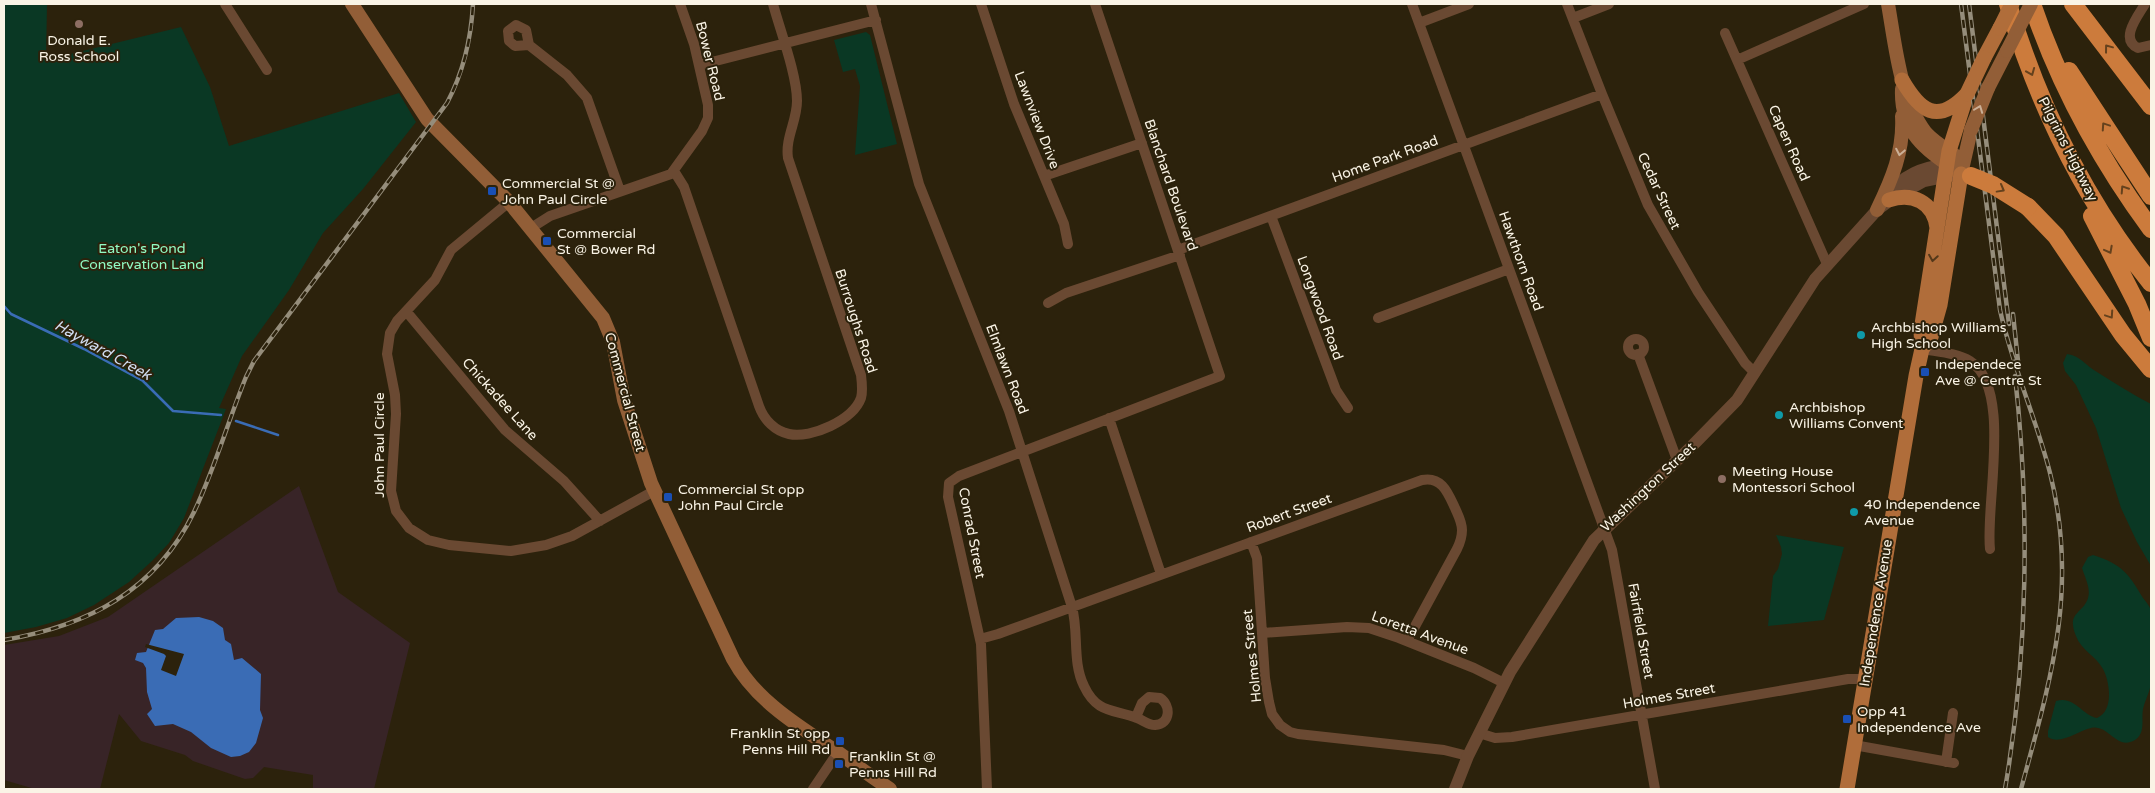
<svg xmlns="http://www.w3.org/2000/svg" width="2155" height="793" font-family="'Varela Round',sans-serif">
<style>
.industrial{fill:#382427}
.green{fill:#0a3824}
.water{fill:#3a6cb5}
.pier{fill:#2c220c}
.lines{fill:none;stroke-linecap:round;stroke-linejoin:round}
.stream{stroke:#3a6cb5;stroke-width:2.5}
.minor{stroke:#6a4932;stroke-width:10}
.tertiary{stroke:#6a4932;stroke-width:12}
.secondary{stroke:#925e37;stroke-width:14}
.primary{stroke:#b06d3a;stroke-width:15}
.motorway{stroke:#cc7b3c;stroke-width:18}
.rail-casing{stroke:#958d7b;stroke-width:4.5}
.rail{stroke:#2c220c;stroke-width:2.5;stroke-dasharray:8;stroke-linecap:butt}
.secondary-bridge{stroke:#925e37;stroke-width:14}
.primary-bridge{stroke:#b06d3a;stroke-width:15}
.motorway-bridge{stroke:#cc7b3c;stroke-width:18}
.oneway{stroke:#64411d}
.oneway2{stroke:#cbb097}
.oneway3{stroke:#54381a}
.education-dot{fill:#8d6e63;stroke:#2c220c;stroke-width:2}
.transit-dot{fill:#1a4fb4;stroke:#2c220c;stroke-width:2}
.culture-dot{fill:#0f9aa8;stroke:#2c220c;stroke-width:2}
.labels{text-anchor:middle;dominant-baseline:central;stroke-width:4;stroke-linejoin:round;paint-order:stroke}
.poi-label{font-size:14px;fill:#faf4e6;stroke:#2c220c;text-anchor:start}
.street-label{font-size:14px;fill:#faf4e6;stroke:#2c220c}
.park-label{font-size:14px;fill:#90fac3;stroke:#2c220c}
.water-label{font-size:15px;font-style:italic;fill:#d0ddf1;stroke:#2c220c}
</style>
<rect width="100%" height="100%" fill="#2c220c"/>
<!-- industrial -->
<path class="industrial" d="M299,486L338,592L410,643L374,789H313V775L264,767L253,778L245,779L193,761L185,755L141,741L119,714L100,789H35L4,780V645L59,636L108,617Z"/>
<!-- green -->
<path class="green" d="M4,4H47L46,60L181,27L210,87L229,146L399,93L416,122L363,189L323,233L289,290L242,356L219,408L226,409L184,518L169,543L152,561L129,582L94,605L67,618L36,627L4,633Z
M866,32L870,35L897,144L855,155L860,86L855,69L843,72L834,40Z
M2067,354C2081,356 2086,366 2097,372C2115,383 2133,395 2151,404V566L2137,542L2121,508L2096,428L2076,385L2065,371L2063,363Z
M1776,535L1844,547L1824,620L1768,626L1773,576L1778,569L1782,554L1781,547Z
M2093,555C2122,564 2129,574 2143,598C2146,602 2150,606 2151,611C2154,624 2151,640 2151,653C2151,662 2153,674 2151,683C2150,692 2145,700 2143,709C2141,719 2146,733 2135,740C2116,751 2109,724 2091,728C2079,730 2060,746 2048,737V731L2056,701C2074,695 2082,715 2097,718C2114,711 2110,682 2103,669C2096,656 2081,650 2076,636C2066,612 2083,614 2088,598C2091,588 2085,578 2082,568L2088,557Z"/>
<!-- water -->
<path class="water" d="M199,617L213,621L223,628L225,640L231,644L234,660L242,658L261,674L260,710L263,718L256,743L249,752L240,756L231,757L211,748L191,732L173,724L155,726L147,714L152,709L147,692L146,668L143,663L135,660L137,653L146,652L155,630L163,629L176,618Z"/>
<!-- pier -->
<path class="pier" d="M146,644L184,654L176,676L161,670L166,656L164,654L145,647Z"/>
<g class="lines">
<!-- stream -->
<path class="stream" d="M4,306L11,314L84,349L143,381L173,411L221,415
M236,421L278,435"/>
<!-- minor -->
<path class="minor" d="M225,4L267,70
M871,4L919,184L1009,411L1072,607C1079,633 1072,662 1084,686C1097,714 1114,709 1137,718C1143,720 1148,725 1155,725C1171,724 1171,705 1160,698L1149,697L1142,703L1136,717
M981,4L1014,104L1064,224L1068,244
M1412,4L1612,550L1655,789
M1567,4L1602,94L1648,205L1698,292L1745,363L1755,373
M2145,4C2138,16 2119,39 2138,48L2151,45
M1573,18L1609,4
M1419,23L1469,4
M516,25L526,30L529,45L515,46L509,41L508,31Z
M1725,33L1827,264
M529,45L567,75L587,98L620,191
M1737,60L1864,4
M700,65L876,20
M674,171L684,187L759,406C764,420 775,431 789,434C811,439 853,420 861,398C863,391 862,383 861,375L788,158C785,138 797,121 797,101C797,75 780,30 773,4
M1044,176L1142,143
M509,202L451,250L435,280L397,321L390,333L387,354L395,395L396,414L391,491L396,511L409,528L428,540L449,545L511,551L546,545L572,536L654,491
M1271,216L1336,390L1348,408
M531,228L550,216L671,174L702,131L708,118V105L694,44L680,4
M1178,250L1602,94
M1048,303L1066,293L1180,255
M406,311L505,430L564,481L600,521
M1378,318L1509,269
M1628 347a8 8 0 1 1 16 0a8 8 0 1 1-16 0Z
M1922,349C1938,352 1957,353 1970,361C2013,388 1985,505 1990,549
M1638,354L1677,460
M1109,418L1161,574
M1251,542L1257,558L1265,678L1269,702L1272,714L1280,725L1290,732L1298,734L1444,750L1468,756
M1263,633L1347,627L1369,628L1399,638L1474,668L1504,683
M980,639L998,634L1422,480C1442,476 1448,493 1455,508C1458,515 1462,522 1462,530C1462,537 1460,543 1457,549L1407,641
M1479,733L1495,738L1512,737L1848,679H1865
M1854,745L1954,763
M1946,762L1953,713
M813,789L838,752
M987,789L981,644L948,497L949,483L959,476L1220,376L1095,4"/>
<!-- tertiary -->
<path class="tertiary" d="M1884,199C1904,173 1921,168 1952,163
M1455,789L1468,756L1510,672L1594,540L1692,446L1737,400L1815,279L1877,210L1895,197L1924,181L1953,175"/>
<!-- secondary -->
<path class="secondary" d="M352,4L427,119L509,202L603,318L613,342L624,400L651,483L733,659C755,700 798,726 836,751C854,764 872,777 890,789
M1888,4C1895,43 1900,100 1926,133C1936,144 1951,152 1963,161
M1988,88L2007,51
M1902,89C1900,134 1928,151 1961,174L1971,130
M1877,210C1892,179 1904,151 1902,116"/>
<!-- primary -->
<path class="primary" d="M1984,58L2000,28
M1902,80C1920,111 1937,125 1966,95
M1889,200C1912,192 1934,202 1937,228
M1922,349L1921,331L1949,151L1967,94
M1847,789L1916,376L1922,349L1931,337L1940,305L1961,174"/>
<!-- motorway -->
<path class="motorway" d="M2008,4C2038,104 2085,201 2151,283
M2032,4C2059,84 2101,161 2151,229
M2073,4L2151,106
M2069,71L2151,196
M2028,207L2056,236L2123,335L2151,369
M2092,216L2137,304L2151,338"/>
<!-- rail casing -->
<g class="rail-casing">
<path id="rail" d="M1961,4L2000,310C2012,365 2036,418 2050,473C2079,588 2051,679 2021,789
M1969,4L2009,324
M2013,314L2018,361
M4,640C87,626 156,591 194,512C215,468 228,421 246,377L254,361L447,103C464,71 471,40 473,4
M2005,789C2028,656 2030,510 2015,376"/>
</g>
<!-- rail -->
<use href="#rail" class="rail"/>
<!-- secondary-bridge -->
<path class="secondary-bridge" d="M2007,51L2031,4
M1971,130L1988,88"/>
<!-- primary-bridge -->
<path class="primary-bridge" d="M2000,28L2012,4
M1967,94L1984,58"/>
<!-- motorway-bridge -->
<path class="motorway-bridge" d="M1971,176L1993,185L2028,207"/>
</g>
<!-- one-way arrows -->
<defs><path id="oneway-chevron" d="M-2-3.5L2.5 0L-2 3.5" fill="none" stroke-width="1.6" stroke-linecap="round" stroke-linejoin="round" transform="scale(1.25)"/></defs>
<g class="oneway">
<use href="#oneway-chevron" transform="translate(2108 48) rotate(-127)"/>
<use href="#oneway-chevron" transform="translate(2031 72) rotate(68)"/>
<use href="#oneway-chevron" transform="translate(2105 126) rotate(-124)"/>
<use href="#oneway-chevron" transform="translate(2001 189) rotate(29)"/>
<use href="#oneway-chevron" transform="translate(2124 189) rotate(-123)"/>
<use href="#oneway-chevron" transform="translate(2109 250) rotate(62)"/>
<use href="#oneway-chevron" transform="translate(2110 315) rotate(56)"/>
</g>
<g class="oneway2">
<use href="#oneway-chevron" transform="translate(1979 109) rotate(-69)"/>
<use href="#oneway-chevron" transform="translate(1900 152) rotate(101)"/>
</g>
<use class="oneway3" href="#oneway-chevron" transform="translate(1933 258) rotate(99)"/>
<!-- markers -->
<g class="education-dot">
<circle cx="79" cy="24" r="5"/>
<circle cx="1722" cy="479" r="5"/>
</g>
<g class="transit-dot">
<rect x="487" y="186" width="10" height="10" rx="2.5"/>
<rect x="542" y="236" width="10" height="10" rx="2.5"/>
<rect x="1920" y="367" width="10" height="10" rx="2.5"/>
<rect x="663" y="492" width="10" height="10" rx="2.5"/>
<rect x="1842" y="714" width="10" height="10" rx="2.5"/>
<rect x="835" y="736" width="10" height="10" rx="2.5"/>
<rect x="834" y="759" width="10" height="10" rx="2.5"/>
</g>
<g class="culture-dot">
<circle cx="1861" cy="335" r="5"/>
<circle cx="1779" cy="415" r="5"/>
<circle cx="1854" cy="512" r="5"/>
</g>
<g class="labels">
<!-- poi labels -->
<g class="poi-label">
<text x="79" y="40" text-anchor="middle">Donald E.<tspan x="79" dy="16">Ross School</tspan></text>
<text x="502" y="183">Commercial St @<tspan x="502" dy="16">John Paul Circle</tspan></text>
<text x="557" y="233">Commercial<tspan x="557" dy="16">St @ Bower Rd</tspan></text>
<text x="1871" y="327">Archbishop Williams<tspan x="1871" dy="16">High School</tspan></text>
<text x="1935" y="364">Independece<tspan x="1935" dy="16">Ave @ Centre St</tspan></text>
<text x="1789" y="407">Archbishop<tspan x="1789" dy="16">Williams Convent</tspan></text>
<text x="1732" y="471">Meeting House<tspan x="1732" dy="16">Montessori School</tspan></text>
<text x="678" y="489">Commercial St opp<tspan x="678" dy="16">John Paul Circle</tspan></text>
<text x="1864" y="504">40 Independence<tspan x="1864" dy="16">Avenue</tspan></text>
<text x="1857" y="711">Opp 41<tspan x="1857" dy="16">Independence Ave</tspan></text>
<text x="830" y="733" text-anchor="end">Franklin St opp<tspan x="830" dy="16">Penns Hill Rd</tspan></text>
<text x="849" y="756">Franklin St @<tspan x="849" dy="16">Penns Hill Rd</tspan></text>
</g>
<!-- street labels -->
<g class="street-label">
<text transform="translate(710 61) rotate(76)">Bower Road</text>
<text transform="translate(1037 120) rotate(69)">Lawnview Drive</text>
<text transform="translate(1789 143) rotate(66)">Capen Road</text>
<text transform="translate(2068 149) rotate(63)">Pilgrims Highway</text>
<text transform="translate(1385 159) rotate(-20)">Home Park Road</text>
<text transform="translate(1171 185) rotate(71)">Blanchard Boulevard</text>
<text transform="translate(1659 191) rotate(65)">Cedar Street</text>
<text transform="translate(1521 261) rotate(70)">Hawthorn Road</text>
<text transform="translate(1320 308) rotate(70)">Longwood Road</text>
<text transform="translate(856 321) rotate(72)">Burroughs Road</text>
<text transform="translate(1007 369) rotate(69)">Elmlawn Road</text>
<text transform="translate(625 392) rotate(75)">Commercial Street</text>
<text transform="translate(500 399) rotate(48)">Chickadee Lane</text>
<text transform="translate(379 445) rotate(-90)">John Paul Circle</text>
<text transform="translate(1648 487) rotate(-43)">Washington Street</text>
<text transform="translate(1289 513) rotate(-20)">Robert Street</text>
<text transform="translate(972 533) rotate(79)">Conrad Street</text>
<text transform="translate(1876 613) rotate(-81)">Independence Avenue</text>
<text transform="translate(1641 631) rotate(80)">Fairfield Street</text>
<text transform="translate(1420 633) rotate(20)">Loretta Avenue</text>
<text transform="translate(1252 656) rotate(-96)">Holmes Street</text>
<text transform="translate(1669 696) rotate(-10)">Holmes Street</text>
</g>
<!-- park labels -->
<g class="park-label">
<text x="142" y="248">Eaton's Pond<tspan x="142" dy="16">Conservation Land</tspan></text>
</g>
<!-- water labels -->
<g class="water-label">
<text transform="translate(103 350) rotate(29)">Hayward Creek</text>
</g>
</g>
<!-- border -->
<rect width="2155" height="793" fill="none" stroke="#faf4e6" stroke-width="10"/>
</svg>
